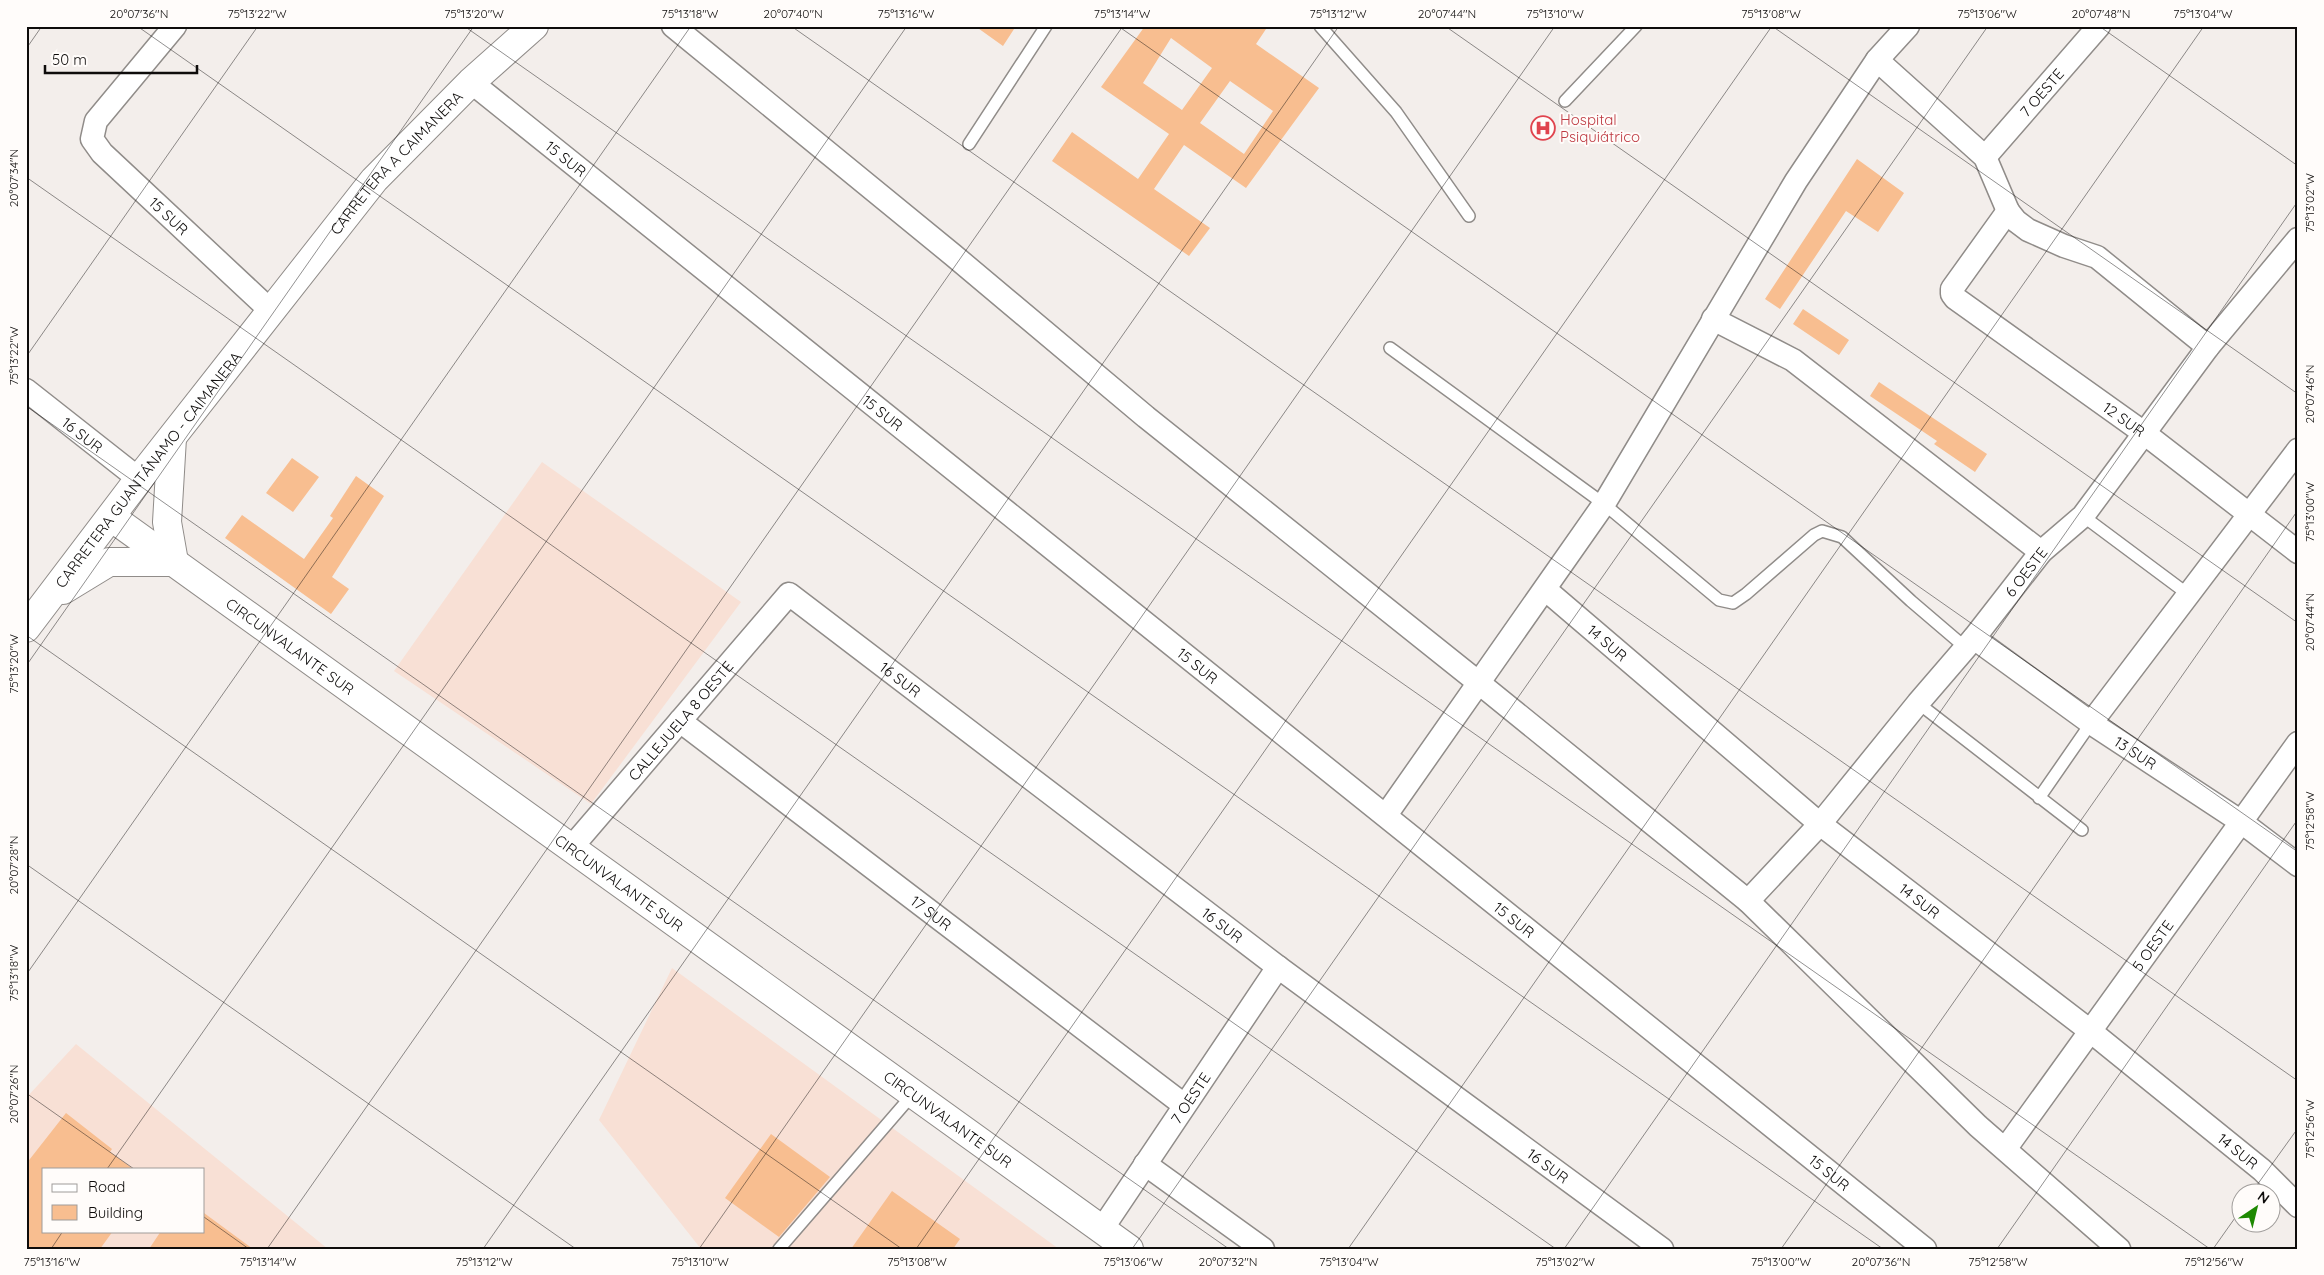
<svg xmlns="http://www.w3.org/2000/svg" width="2324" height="1275" font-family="Quicksand,sans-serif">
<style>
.industrial{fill:#f8e0d5;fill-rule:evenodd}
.building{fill:#f8be90;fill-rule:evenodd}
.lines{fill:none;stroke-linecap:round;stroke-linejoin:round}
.lane-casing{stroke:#908c89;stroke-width:14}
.street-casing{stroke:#908c89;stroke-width:25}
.secondary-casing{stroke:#908c89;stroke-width:30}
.lane{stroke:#fff;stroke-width:11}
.street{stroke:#fff;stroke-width:22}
.secondary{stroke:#fff;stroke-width:28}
.ticks{fill:none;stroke:#0e0c0b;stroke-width:1;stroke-opacity:0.45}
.labels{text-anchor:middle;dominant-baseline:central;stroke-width:4;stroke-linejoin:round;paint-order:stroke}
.street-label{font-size:15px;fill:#0e0c0b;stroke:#fffcfa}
.health-label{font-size:15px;fill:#be3a42;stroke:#fffcfa;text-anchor:start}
.neatline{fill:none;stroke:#0e0c0b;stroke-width:2}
.ticks-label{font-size:12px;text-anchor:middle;fill:#0e0c0b}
</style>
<rect width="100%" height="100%" fill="#f3eeeb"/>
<!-- industrial -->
<path class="industrial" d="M542,462L741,602L591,804L394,671Z
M672,968L1059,1249H701L599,1120Z
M76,1044L328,1249H26V1098ZM44,1169H204V1231H44Z"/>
<!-- building -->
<path class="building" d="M975,26H1016L1003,46Z
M1145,26H1268L1256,44L1319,88L1246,188L1184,145L1154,189L1210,228L1189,256L1052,161L1072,132L1138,179L1169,134L1101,87ZM1171,38L1212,68L1182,110L1143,83ZM1230,81L1273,111L1244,154L1200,123Z
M1857,159L1904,193L1878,232L1846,211L1780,309L1765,299Z
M1803,309L1849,340L1839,355L1793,324Z
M1879,382L1987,454L1975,472L1934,444L1937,441L1870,396Z
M292,458L319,477L293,512L266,493Z
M356,476L384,496L332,577L349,589L331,614L225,538L242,515L304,559L333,518L330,516Z
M66,1113L112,1149L110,1152L133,1169H44V1231H113L100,1249H26V1164Z
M771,1134L830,1177L779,1237L725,1198Z
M892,1191L960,1239L953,1249H851Z
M204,1213L253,1249H149L161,1231H204Z"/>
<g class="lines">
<!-- lane casing -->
<g class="lane-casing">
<path id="lane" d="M1320,26L1396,112L1469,216
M1565,101L1636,26
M969,144L1046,26
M1390,348L1604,504L1719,600L1733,603L1746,594L1814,535L1822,531L1842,537L1911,601L1966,648
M2083,516L2189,595
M1918,703L2082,830
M2039,798L2091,723
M779,1249L913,1094"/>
</g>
<!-- street casing -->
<g class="street-casing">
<g id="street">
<path id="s1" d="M175,26L96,121L92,139L102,153L271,311"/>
<path d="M673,26L953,255L1146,417L1479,683L1748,901L1978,1126L2119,1249"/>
<path d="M1877,60L1985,157L2008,211L2016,221L2028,230L2064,246L2097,257L2208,347"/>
<path id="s2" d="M471,82L1925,1249"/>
<path id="s3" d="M1985,157L2099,26"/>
<path id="s4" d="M2008,211L1952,289V294L1955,298L2144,433L2298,552"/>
<path d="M1713,319L1793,360L2041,552"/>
<path id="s5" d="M26,390L139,479"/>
<path id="s6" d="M1546,590L1820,824L2089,1030L2262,1170L2298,1206"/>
<path id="s7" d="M1974,638L2091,723L2240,821L2298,865"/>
<path id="s8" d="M680,721L1184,1105"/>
<path d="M2091,723L2298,450"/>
<path d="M1386,815L1604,504L1796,181L1877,60L1908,26"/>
<path id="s9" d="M571,848L789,594L1278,967L1662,1249"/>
<path id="s10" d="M1748,901L1820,824L1918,703L1974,638L2041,552L2083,516L2208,347L2298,239"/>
<path id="s11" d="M2006,1148L2298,743"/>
<path d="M1145,1164L1263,1249"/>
<path id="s12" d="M1102,1229L1278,967"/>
</g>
</g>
<!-- secondary casing -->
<g class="secondary-casing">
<g id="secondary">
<path id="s13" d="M111,517L1129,1249"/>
<path d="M63,590L109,562H174L167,522L172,438"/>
<path id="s14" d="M26,628L139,479L374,180L471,82L534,26"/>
</g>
</g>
<!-- lane -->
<use href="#lane" class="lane"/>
<!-- street -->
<use href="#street" class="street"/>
<!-- secondary -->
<use href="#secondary" class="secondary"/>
</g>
<!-- ticks -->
<path class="ticks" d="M137,26L1883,1249M464,26L2210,1249M791,26L2298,1081M1118,26L2298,852M1445,26L2298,623M1772,26L2298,394M2099,26L2298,166M26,49L42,26M26,177L1556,1249M26,357L258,26M26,406L1229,1249M26,635L902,1249M26,666L474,26M26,864L576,1249M26,975L691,26M26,1093L134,1169M107,1169L907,26M2252,1192L2298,1128M204,1217L249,1249M51,1249L63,1231M267,1249L1123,26M483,1249L1339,26M699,1249L1555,26M916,1249L1772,26M1132,1249L1988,26M1348,1249L2204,26M1564,1249L2298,201M1781,1249L2298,510M1997,1249L2298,819M2213,1249L2242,1208"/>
<!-- icons -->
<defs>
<g id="hospital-ring" transform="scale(1.25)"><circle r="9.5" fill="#fffcfa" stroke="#e0444e" stroke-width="1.5"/><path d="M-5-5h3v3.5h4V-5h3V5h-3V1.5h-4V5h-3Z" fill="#e0444e"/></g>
</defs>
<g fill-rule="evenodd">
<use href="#hospital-ring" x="1543" y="128"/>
</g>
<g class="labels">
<!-- street labels -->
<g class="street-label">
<text stroke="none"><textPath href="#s3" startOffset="86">7 OESTE</textPath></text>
<text stroke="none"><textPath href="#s2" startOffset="122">15 SUR</textPath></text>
<text stroke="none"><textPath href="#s14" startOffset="595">CARRETERA A CAIMANERA</textPath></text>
<text stroke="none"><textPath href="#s1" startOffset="251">15 SUR</textPath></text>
<text stroke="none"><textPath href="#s2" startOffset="528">15 SUR</textPath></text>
<text stroke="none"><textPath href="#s4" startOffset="314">12 SUR</textPath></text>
<text stroke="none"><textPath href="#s5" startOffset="72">16 SUR</textPath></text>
<text stroke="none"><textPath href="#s14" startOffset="200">CARRETERA GUANTÁNAMO - CAIMANERA</textPath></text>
<text stroke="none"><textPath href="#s10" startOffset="431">6 OESTE</textPath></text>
<text stroke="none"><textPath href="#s6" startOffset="81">14 SUR</textPath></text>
<text stroke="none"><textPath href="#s13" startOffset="221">CIRCUNVALANTE SUR</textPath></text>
<text stroke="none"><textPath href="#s2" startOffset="932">15 SUR</textPath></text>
<text stroke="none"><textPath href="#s9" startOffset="475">16 SUR</textPath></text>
<text stroke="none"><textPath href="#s9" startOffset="168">CALLEJUELA 8 OESTE</textPath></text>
<text stroke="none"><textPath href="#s7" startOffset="198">13 SUR</textPath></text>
<text stroke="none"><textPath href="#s13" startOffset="626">CIRCUNVALANTE SUR</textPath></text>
<text stroke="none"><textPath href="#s6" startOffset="486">14 SUR</textPath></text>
<text stroke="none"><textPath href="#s8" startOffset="316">17 SUR</textPath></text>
<text stroke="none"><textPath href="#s2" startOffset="1338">15 SUR</textPath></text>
<text stroke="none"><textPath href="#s9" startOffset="880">16 SUR</textPath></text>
<text stroke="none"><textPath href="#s11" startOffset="250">5 OESTE</textPath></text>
<text stroke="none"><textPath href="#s12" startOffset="158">7 OESTE</textPath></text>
<text stroke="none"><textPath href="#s13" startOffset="1031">CIRCUNVALANTE SUR</textPath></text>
<text stroke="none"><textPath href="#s6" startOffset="891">14 SUR</textPath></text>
<text stroke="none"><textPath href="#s9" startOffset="1285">16 SUR</textPath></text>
<text stroke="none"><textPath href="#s2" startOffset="1742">15 SUR</textPath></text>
</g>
<!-- health labels -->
<g class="health-label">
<text x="1560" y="119">Hospital<tspan x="1560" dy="17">Psiquiátrico</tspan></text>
</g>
</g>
<!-- border -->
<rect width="2324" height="1275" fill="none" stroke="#fffcfa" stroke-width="55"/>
<!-- legend -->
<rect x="42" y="1168" width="162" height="65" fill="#fffcfa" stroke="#9f9c9a"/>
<rect x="52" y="1184" width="25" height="8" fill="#ffffff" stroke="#9f9c9a"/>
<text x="88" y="1192" font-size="15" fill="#0e0c0b">Road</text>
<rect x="52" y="1205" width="25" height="15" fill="#f8be90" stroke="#9f9c9a"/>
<text x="88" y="1218" font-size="15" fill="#0e0c0b">Building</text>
<!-- north arrow -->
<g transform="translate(2256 1208) rotate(35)"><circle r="24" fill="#fffcfa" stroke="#9f9c9a"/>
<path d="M0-4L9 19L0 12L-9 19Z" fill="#1e8902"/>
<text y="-8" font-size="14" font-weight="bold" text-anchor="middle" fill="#0e0c0b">N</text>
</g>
<!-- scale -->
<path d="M45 65v8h152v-8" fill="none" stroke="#0e0c0b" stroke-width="2.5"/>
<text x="52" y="65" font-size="15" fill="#0e0c0b" stroke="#fffcfa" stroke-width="4" paint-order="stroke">50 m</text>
<rect x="28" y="28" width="2268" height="1220" class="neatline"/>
<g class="ticks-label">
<text x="139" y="18">20°07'36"N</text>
<text x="257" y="18">75°13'22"W</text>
<text x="474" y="18">75°13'20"W</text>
<text x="690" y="18">75°13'18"W</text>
<text x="793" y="18">20°07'40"N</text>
<text x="906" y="18">75°13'16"W</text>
<text x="1122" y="18">75°13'14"W</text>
<text x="1338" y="18">75°13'12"W</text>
<text x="1447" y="18">20°07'44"N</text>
<text x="1555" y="18">75°13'10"W</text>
<text x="1771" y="18">75°13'08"W</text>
<text x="1987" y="18">75°13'06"W</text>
<text x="2101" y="18">20°07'48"N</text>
<text x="2203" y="18">75°13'04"W</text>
<text transform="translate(14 178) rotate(-90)" y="4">20°07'34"N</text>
<text transform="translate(2310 203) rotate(-90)" y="4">75°13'02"W</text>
<text transform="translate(14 356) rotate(-90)" y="4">75°13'22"W</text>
<text transform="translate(2310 394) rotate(-90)" y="4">20°07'46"N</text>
<text transform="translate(2310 512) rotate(-90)" y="4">75°13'00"W</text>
<text transform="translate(2310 622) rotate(-90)" y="4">20°07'44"N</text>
<text transform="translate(14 664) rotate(-90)" y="4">75°13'20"W</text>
<text transform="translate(2310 821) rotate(-90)" y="4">75°12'58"W</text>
<text transform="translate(14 865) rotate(-90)" y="4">20°07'28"N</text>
<text transform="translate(14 973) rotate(-90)" y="4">75°13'18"W</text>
<text transform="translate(14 1094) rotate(-90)" y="4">20°07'26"N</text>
<text transform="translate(2310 1129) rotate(-90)" y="4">75°12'56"W</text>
<text x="52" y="1266">75°13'16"W</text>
<text x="268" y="1266">75°13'14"W</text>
<text x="484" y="1266">75°13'12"W</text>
<text x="700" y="1266">75°13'10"W</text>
<text x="917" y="1266">75°13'08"W</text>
<text x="1133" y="1266">75°13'06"W</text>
<text x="1228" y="1266">20°07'32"N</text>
<text x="1349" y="1266">75°13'04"W</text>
<text x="1565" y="1266">75°13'02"W</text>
<text x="1781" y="1266">75°13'00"W</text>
<text x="1881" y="1266">20°07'36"N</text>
<text x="1998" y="1266">75°12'58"W</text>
<text x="2214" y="1266">75°12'56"W</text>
</g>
</svg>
